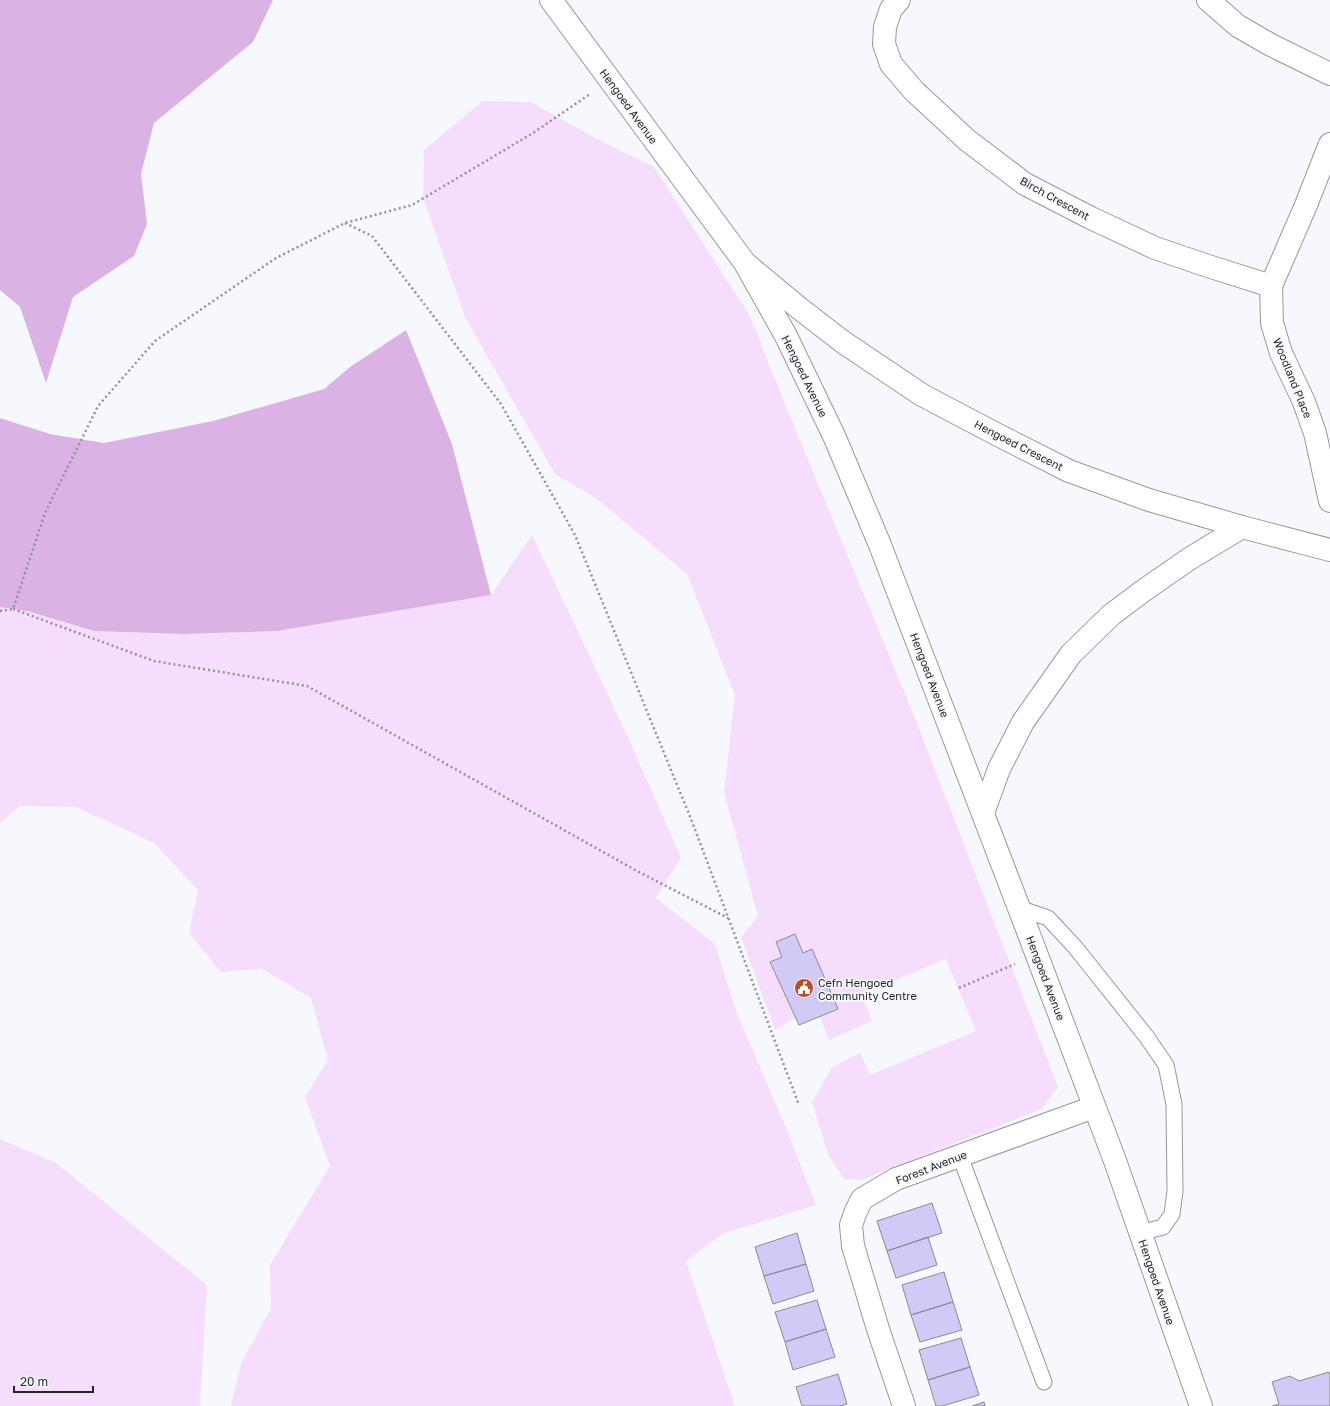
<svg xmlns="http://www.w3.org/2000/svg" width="1330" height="1406" font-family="'Golos Text',sans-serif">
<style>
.green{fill:#f6ddfd}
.forest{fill:#dab3e4}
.building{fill:#d1caf7;stroke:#8b8a8e}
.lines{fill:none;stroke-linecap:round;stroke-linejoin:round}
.lane-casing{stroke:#96989c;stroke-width:17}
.street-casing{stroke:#96989c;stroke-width:24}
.secondary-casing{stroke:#96989c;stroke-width:24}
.path{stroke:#919295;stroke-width:2.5;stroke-dasharray:2 3;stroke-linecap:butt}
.lane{stroke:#fff;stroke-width:15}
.street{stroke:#fff;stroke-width:22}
.secondary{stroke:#fff;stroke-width:22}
.labels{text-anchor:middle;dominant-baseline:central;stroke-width:3.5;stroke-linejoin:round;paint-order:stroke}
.street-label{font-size:11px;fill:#262628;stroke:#f6f8fd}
.poi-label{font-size:11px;fill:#262628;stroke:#f6f8fd;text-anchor:start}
</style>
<rect width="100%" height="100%" fill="#f6f8fd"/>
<!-- green -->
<path class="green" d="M483,101L531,102L593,137L654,167L750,316L782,397L915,718L1058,1087L1042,1109L861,1180L844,1179L828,1155L812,1102L832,1068L860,1052L870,1075L976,1031L946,959L861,994L872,1021L829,1040L820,1017L837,1009L811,949L803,953L795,934L782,957L771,962L795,1018L775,1030L741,937L758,916L724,792L735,695L687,574L596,498L555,474L466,319L423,198L424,150Z
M532,535L628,737L681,858L656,898L715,944L737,1014L787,1130L816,1205L722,1234L686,1261L735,1406H231L242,1361L271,1309L270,1265L330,1166L305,1097L328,1060L311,998L262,969L221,972L189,933L198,890L154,843L76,807L20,806L0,823V607L27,611L94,631L182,634L277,631L491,595Z
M0,1139L56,1163L207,1285L200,1406H0Z"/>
<!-- forest -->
<path class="forest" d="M0,0H273L253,42L154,123L141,174L147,224L134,256L73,297L46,383L20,307L0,290Z
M406,330L452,444L491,595L277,631L182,634L94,631L27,611L0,607V418L50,434L104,443L213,421L324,389L350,367Z"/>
<!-- building -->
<path class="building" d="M795,934L803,953L812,949L838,1009L799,1025L770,962L782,957L776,942Z
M932,1203L942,1233L887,1251L877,1221Z
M797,1233L806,1264L764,1276L755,1247Z
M928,1237L937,1265L896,1278L887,1251Z
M806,1264L814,1291L773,1304L764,1276Z
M944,1272L953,1302L911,1315L902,1285Z
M817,1300L826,1329L785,1342L775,1312Z
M953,1302L962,1330L920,1342L911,1315Z
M826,1329L835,1357L793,1370L785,1342Z
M961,1338L970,1367L928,1380L919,1350Z
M970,1367L979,1395L942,1406H936L928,1380Z
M1329,1372L1330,1376V1406H1272L1279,1404L1272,1382L1290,1376L1299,1381Z
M838,1374L847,1404L840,1406H802L796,1387Z
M984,1402L985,1406H972Z"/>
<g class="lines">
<!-- lane casing -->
<g class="lane-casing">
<path id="lane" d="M1019,908L1048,918L1075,947L1146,1036L1166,1065L1174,1104L1175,1191L1172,1214L1163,1227L1140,1233
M960,1156L1044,1382"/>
</g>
<!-- street casing -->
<g class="street-casing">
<path id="street" d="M899,0L891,9L885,27L884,44L891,64L914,91L967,140L1025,184L1091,218L1155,248L1208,266L1271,286
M1208,0L1238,26L1271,45L1330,74
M1330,144L1306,205L1271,286L1272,323L1281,353L1304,402L1315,433L1330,501
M746,264L799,308L843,342L922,395L998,435L1069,471L1149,500L1242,527L1330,550
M983,813L999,769L1023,722L1071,654L1111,615L1143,591L1189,559L1242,527
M904,1406L878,1329L853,1246L851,1225L856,1211L862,1199L896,1179L1094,1107"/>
</g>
<!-- secondary casing -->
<g class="secondary-casing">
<path id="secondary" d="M551,0L745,263L786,336L835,438L880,545L1019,908L1114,1158L1201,1406"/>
</g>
<!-- path -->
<path class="path" d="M345,223L372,236L501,404L575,535L691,819L799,1105
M13,609L154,661L307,686L637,871L728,918
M0,611L13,609L45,513L98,406L155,341L276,258L345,223L412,205L533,133L590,94
M959,988L1015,964"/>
<!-- lane -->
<use href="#lane" class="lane"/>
<!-- street -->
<use href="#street" class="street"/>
<!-- secondary -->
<use href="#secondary" class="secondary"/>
</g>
<!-- icons -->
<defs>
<g id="civic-disc" transform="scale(1)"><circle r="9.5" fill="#b64e29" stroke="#f6f8fd"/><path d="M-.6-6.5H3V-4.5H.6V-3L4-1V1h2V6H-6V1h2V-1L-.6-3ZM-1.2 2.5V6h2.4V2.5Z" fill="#fff"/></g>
</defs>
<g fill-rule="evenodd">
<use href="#civic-disc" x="804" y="988"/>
</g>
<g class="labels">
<!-- street labels -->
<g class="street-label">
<text transform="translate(629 106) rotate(54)">Hengoed Avenue</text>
<text transform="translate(1055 198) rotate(29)">Birch Crescent</text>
<text transform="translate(805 376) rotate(64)">Hengoed Avenue</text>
<text transform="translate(1293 378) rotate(68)">Woodland Place</text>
<text transform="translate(1019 445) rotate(27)">Hengoed Crescent</text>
<text transform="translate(930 675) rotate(69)">Hengoed Avenue</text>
<text transform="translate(1046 978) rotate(69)">Hengoed Avenue</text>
<text transform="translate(931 1167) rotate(-21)">Forest Avenue</text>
<text transform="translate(1157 1282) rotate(71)">Hengoed Avenue</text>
</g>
<!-- poi labels -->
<g class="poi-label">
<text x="818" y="982">Cefn Hengoed<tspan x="818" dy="13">Community Centre</tspan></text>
</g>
</g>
<!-- scale -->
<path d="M14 1386v6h79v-6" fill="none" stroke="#262628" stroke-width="2"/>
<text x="20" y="1386" font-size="12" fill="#262628" stroke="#f6f8fd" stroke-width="3" paint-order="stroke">20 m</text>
</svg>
